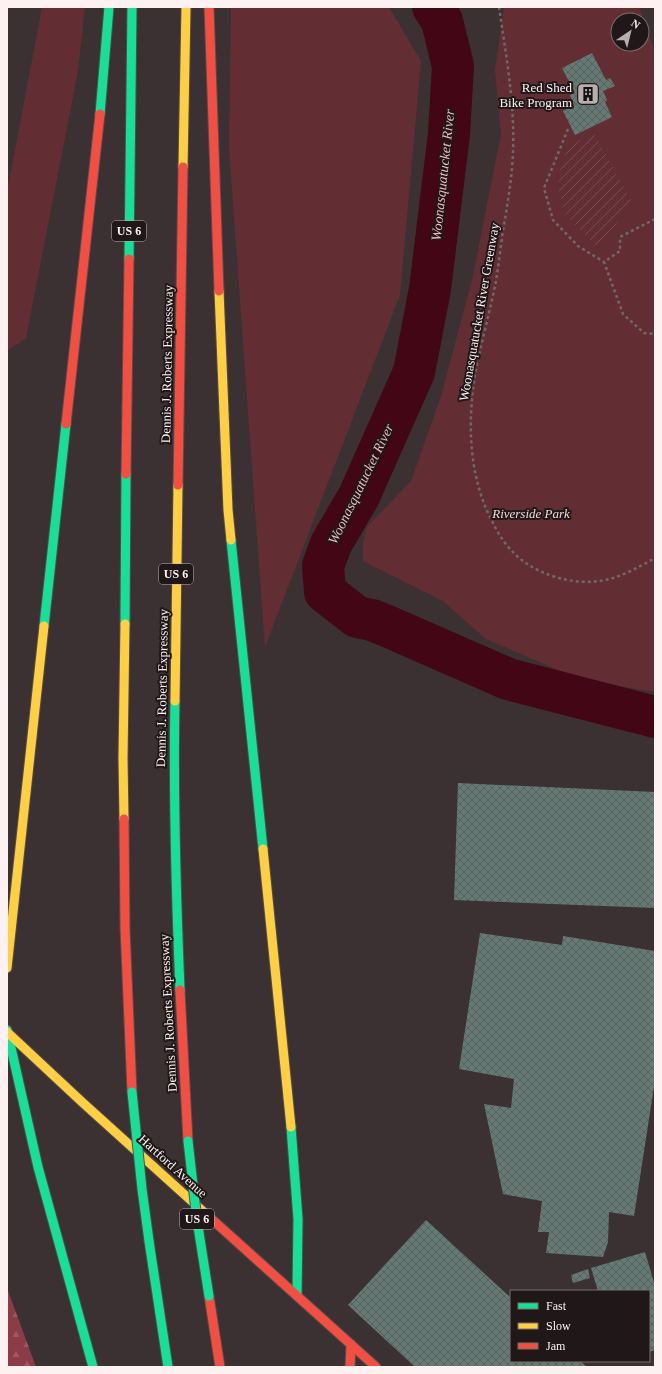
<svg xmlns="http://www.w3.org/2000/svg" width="662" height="1374" font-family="Georgia,serif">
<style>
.forest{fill:url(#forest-firs)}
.park{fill:#632d34;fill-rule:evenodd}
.garden{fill:url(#garden-furrows)}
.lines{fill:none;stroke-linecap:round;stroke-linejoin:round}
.river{stroke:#420615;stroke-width:42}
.building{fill:url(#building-cross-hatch)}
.fast-casing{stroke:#564d4e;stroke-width:11}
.slow-casing{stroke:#564d4e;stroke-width:11}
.jam-casing{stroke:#564d4e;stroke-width:11}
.path{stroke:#706969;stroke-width:2.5;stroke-dasharray:3 3;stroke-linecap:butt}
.fast{stroke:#16e098;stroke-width:9}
.slow{stroke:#ffcf43;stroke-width:9}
.jam{stroke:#f24e42;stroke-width:9}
.fast-bridge-casing{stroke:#564d4e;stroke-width:11;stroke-linecap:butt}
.fast-bridge{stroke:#16e098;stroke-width:9}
.labels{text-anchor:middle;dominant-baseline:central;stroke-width:4;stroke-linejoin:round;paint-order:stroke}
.shield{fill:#201818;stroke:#bbb0b0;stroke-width:1}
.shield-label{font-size:12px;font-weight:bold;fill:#fdf1f1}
.poi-label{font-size:13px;fill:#fdf1f1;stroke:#201818;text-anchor:end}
.street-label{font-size:13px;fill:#fdf1f1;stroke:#201818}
.park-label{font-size:13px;font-style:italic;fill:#f3d8da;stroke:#201818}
.water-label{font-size:14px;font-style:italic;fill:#efbbbe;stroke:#201818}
</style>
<defs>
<pattern id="forest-firs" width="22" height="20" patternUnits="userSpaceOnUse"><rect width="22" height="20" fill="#8b3c47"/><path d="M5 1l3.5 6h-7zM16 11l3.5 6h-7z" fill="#9c5962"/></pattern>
<pattern id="garden-furrows" width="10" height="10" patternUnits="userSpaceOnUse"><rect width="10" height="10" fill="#632d34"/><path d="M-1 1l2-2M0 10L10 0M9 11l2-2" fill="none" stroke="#7a4c52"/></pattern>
<pattern id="building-cross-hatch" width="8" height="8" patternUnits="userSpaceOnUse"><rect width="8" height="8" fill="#667a75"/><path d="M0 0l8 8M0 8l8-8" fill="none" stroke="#59615e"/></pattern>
</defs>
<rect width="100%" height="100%" fill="#3b3132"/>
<!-- forest -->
<path class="forest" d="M7,1288L36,1367H7Z"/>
<!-- park -->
<path class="park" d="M42,7H85L78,71L26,338L7,351V192Z
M231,7H389L421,61L400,295L265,647L229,148Z
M504,7H639L655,51V692L582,680L486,639L443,601L363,561V542L367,527L411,481L441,396L473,276L501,134L495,70ZM618,20H642V44H618Z"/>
<!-- garden -->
<path class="garden" d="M595,135L631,200L600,250L565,214L558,186L561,162L572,143Z"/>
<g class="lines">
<!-- river -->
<path class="river" d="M433,7L442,21L453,66L449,134L430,289L414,372L359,496L331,544L323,566L325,592L357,617L372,620L387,626L508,679L655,717"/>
</g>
<!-- building -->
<path class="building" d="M592,53L606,80L610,78L615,86L603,91L607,100L605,102L612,117L575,135L563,111L574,105L570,95L575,93L562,68Z
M458,783L655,792V908L454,900Z
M480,933L562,945L563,936L655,951V1080L634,1216L609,1212L608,1242L603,1257L546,1253L549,1232H538L542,1201L503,1194L484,1104L511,1108L514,1079L459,1069Z
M426,1220L511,1298V1361H580L587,1367H415L348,1305Z
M645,1252L655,1286V1350L649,1352V1291H598L591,1268Z
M588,1269L590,1278L573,1283L571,1275Z"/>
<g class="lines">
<!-- fast casing -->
<g class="fast-casing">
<path id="fast" d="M100,114L109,7
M129,259L132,7
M231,540L263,849
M125,624L126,474
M44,626L66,424
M175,701C173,797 176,894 180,990
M7,1030L38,1167L93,1367
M291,1127L298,1219L297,1295
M149,1241L168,1367"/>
</g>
<!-- slow casing -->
<g class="slow-casing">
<path id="slow" d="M183,167L186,7
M219,291L228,510L231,540
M175,701L178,485
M124,819L123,758L125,624
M263,849L291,1127
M7,968L44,626
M7,1032L82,1102L206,1214"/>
</g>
<!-- jam casing -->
<g class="jam-casing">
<path id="jam" d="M209,7L219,291
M66,424L100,114
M126,474L129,259
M178,485L183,167
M124,819L125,928L132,1092
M180,990L188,1141
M206,1214L376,1367
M209,1296L220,1367
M350,1367L351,1344"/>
</g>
<!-- path -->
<path class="path" d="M499,7C506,55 515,104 513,153C512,177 508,201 504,225C501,243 499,263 496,281C490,311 482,340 476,369C467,420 468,477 493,523C503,544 518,561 540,571C557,579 579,584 599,581C618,579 639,567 655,558
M568,129L544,188L553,220L578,246L604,262
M655,219L620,237V251L604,262L623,314L644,333L655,334"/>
<!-- fast -->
<use href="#fast" class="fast"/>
<!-- slow -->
<use href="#slow" class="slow"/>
<!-- jam -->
<use href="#jam" class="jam"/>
<!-- fast-bridge casing -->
<g class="fast-bridge-casing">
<path id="fast-bridge" d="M132,1092L142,1189L149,1241
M188,1141L197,1220L209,1296"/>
</g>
<!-- fast-bridge -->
<use href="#fast-bridge" class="fast-bridge"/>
</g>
<!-- icons -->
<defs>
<g id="building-square" transform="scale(1.15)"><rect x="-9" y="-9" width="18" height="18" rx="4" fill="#b9aeae" stroke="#201818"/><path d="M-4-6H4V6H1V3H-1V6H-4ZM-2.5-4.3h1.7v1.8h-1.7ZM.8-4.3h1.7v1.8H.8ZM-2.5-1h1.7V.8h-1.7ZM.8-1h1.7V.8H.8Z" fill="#111"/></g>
</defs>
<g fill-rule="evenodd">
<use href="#building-square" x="588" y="94"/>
</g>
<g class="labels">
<!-- shield labels -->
<g class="shield">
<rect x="112" y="221" width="34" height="20" rx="3"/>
<rect x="159" y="564" width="34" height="20" rx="3"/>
<rect x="180" y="1209" width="34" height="20" rx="3"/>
</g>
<g class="shield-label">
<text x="129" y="231">US 6</text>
<text x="176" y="574">US 6</text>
<text x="197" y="1219">US 6</text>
</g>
<!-- poi labels -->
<g class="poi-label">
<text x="572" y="87">Red Shed<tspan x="572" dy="15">Bike Program</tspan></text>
</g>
<!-- street labels -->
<g class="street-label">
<text transform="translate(479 312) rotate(-80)">Woonasquatucket River Greenway</text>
<text transform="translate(167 364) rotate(-89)">Dennis J. Roberts Expressway</text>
<text transform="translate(162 688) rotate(-89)">Dennis J. Roberts Expressway</text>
<text transform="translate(168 1013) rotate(-93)">Dennis J. Roberts Expressway</text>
<text transform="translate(173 1166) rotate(42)">Hartford Avenue</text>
</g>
<!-- park labels -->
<g class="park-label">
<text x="531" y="513">Riverside Park</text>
</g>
<!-- water labels -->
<g class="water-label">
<text transform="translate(443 175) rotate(-84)">Woonasquatucket River</text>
<text transform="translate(361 484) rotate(-64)">Woonasquatucket River</text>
</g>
</g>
<!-- border -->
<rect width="662" height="1374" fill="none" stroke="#fdf1f1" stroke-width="16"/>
<!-- legend -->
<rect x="510" y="1290" width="140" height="72" fill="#201818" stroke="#786f6f"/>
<rect x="518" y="1303" width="20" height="6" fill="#16e098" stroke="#786f6f"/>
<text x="546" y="1310" font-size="12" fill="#fdf1f1">Fast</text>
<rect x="518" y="1323" width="20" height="6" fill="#ffcf43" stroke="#786f6f"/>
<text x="546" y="1330" font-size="12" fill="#fdf1f1">Slow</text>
<rect x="518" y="1343" width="20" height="6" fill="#f24e42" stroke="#786f6f"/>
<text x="546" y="1350" font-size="12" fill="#fdf1f1">Jam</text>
<!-- north arrow -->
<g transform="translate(630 32) rotate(35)"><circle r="19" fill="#201818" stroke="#786f6f"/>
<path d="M0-3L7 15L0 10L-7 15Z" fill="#b9aeae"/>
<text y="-6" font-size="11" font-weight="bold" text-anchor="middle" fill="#fdf1f1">N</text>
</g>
</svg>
